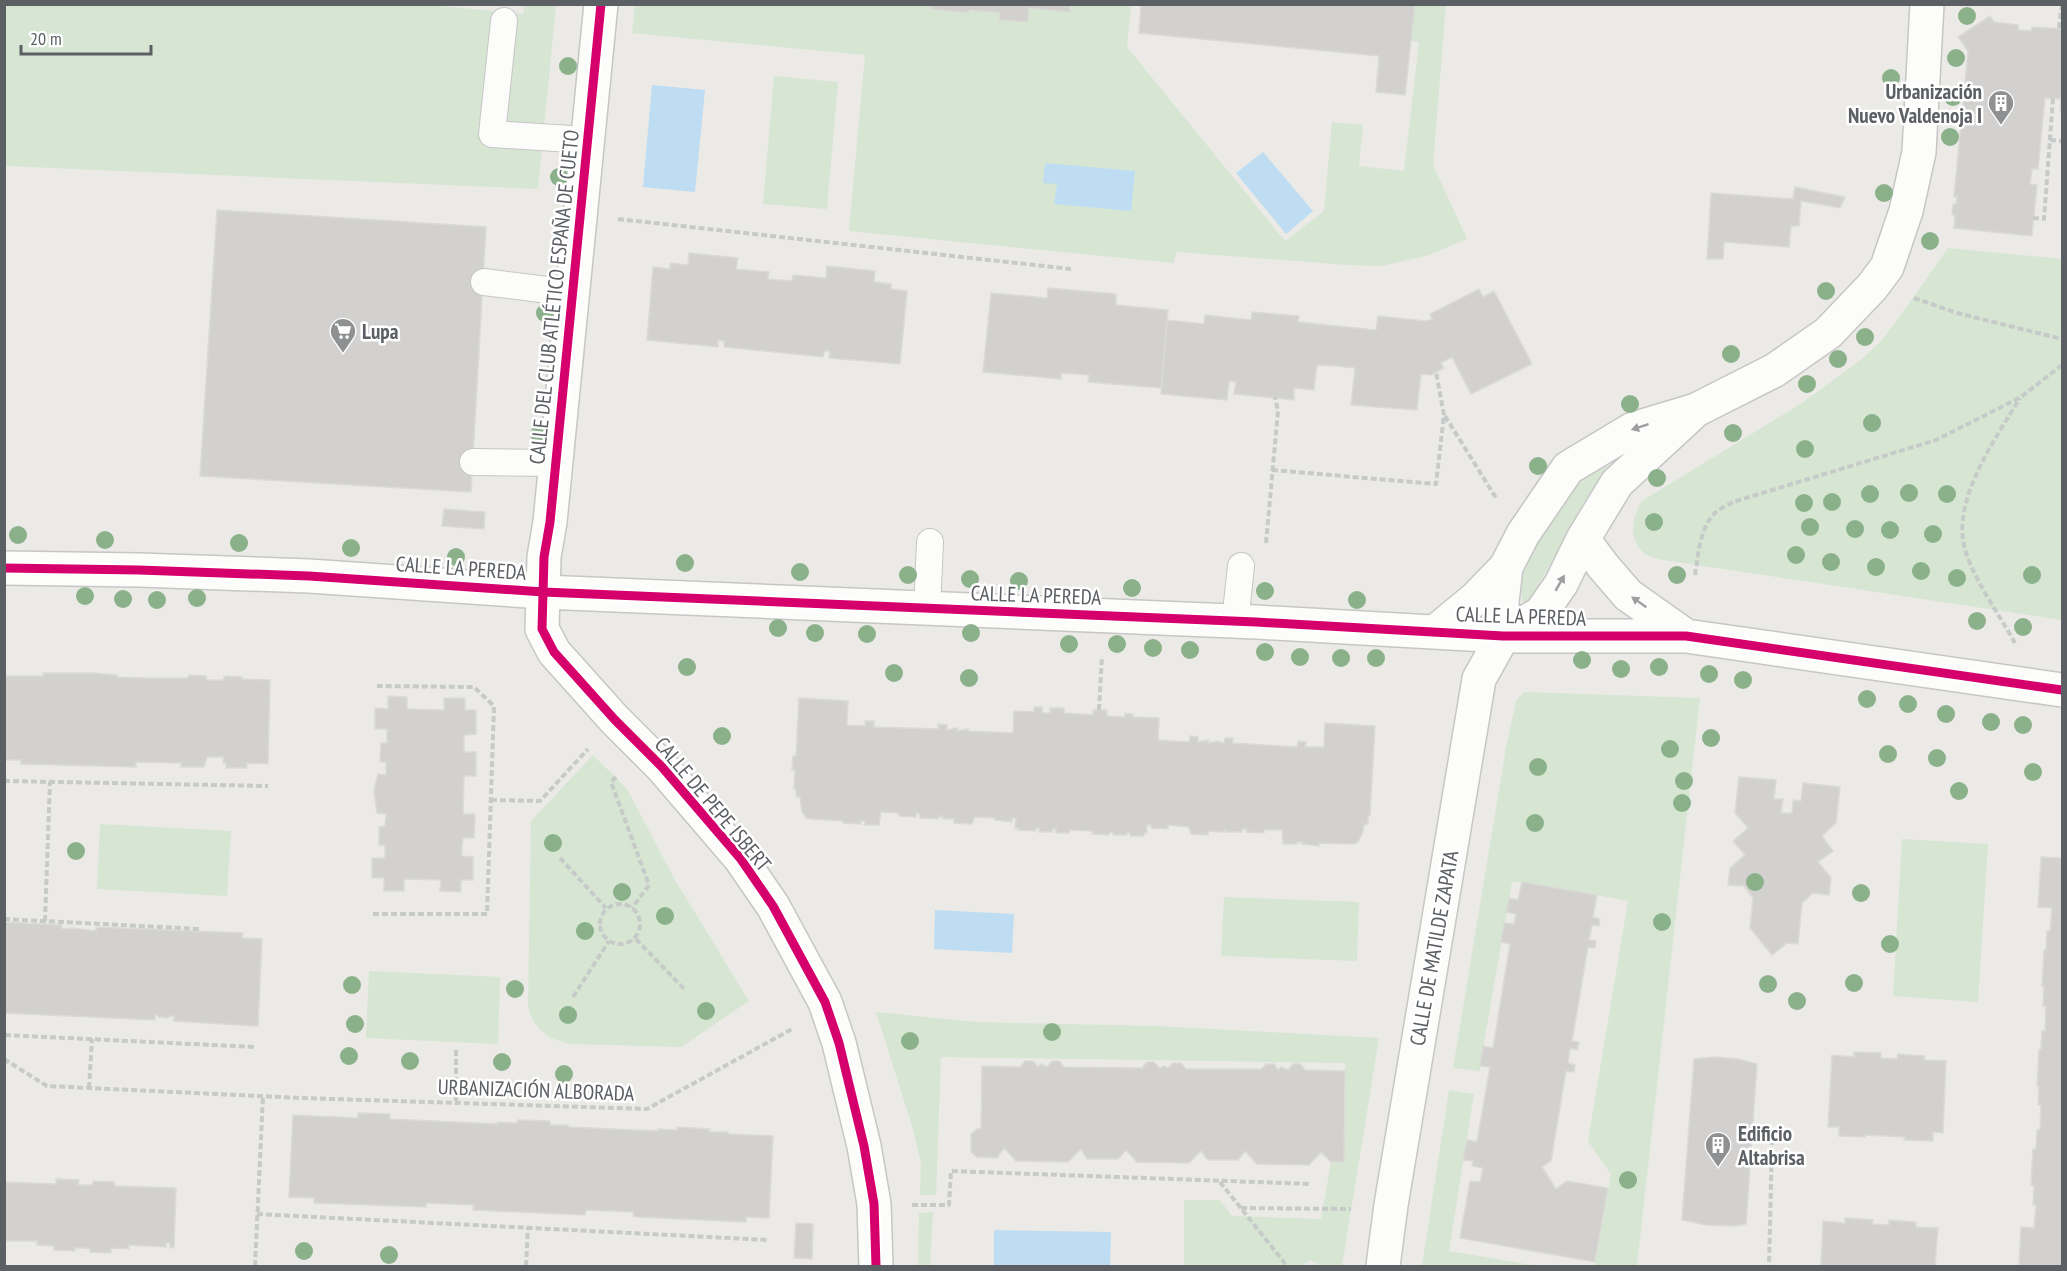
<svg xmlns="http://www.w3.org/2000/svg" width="2067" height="1271" font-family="'PT Sans Narrow',sans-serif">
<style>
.green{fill:#d6e6d3}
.water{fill:#beddf2}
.building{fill:#d2d1d0;stroke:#dadad6;stroke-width:1.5}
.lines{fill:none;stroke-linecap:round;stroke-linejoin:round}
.lane-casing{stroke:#c6c6c6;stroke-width:28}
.street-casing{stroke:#c6c6c6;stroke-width:36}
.path{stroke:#c6cac8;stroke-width:4;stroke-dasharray:6 3;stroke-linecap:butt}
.lane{stroke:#fcfcfb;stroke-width:26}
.street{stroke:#fcfcfb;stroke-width:33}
.cycleway-casing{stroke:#fff;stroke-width:13}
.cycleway{stroke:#d6006c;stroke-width:9}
.tree{fill:#8bb18b}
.oneway{fill:#9c9ea0}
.labels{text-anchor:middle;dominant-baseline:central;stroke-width:5;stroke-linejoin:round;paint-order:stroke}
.poi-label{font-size:21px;font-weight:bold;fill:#5c6064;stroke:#fff;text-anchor:start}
.street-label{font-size:21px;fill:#5c6064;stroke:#fff}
</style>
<rect width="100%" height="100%" fill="#ebeae7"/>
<!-- green -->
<path class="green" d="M422,4L523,14L524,5H556L538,189L5,166V5Z
M635,5H1131L1127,47L1285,241L1324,211L1332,122L1363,125L1359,166L1404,171L1419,42L1411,41L1415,5H1446L1433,165L1467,239L1426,256L1381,266L1348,265L1176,252L1174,263L849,231L865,55L632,33Z
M774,76L838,82L827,209L763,204Z
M1948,248L2062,259V620L1663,560C1659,559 1653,558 1649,556C1627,544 1631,518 1642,501L1802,403L1862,359L1881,341L1895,323Z
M1611,459L1528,603L1523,602L1520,586L1519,567L1575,480Z
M1524,692L1700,698L1637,1266H1595L1611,1174L1588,1141L1628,901L1532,883L1512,882L1480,1066V1071L1453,1068L1506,748L1516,701Z
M593,755L627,789L675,880L749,1001L681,1047L570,1044L550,1038L540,1030L533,1021L528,1006L531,821Z
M100,824L231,831L227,896L97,889Z
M1902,839L1988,844L1978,1002L1893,996Z
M1224,897L1359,902L1357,961L1221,956Z
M369,971L500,977L498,1044L366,1038Z
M876,1012L976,1022L1158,1026L1379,1038L1342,1266H1322L1310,1260L1302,1266H1184V1200H1220L1232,1216L1321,1219L1331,1162L1344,1161L1345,1063L941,1057L936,1195H920L921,1163L912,1126Z
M1449,1090L1474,1094L1449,1251L1538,1266H1422Z
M933,1212L930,1266H918L919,1213Z"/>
<!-- water -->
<path class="water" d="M652,85L705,90L695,192L643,187Z
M1263,152L1313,211L1286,234L1236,173Z
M1045,163L1135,171L1131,211L1054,204L1057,184L1043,183Z
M935,910L1014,914L1012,953L934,949Z
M994,1230L1111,1232L1110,1266H994Z"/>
<!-- building -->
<path class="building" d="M913,4H1070V12L1029,8L1028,22L999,20L1000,13L969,10V13L931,9V6Z
M1141,4H1415L1405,95L1376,92L1379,56L1139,33Z
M1990,16L1994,22L2018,25V30L2031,31L2032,27L2062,29V112H2060L2061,99L2045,98L2038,169H2032L2030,184L2037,185L2032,236L1954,228L1955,215H1952L1953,204H1956L1957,197H1954L1968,51L1958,37Z
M1795,187L1845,197L1840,208L1801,201L1799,226H1791L1789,247L1724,242L1723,259H1707L1711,193L1793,199Z
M217,210L486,227L471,492L200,476Z
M689,253L738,258L736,269L769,272L768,279L792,281L793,275L826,278L827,266L875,271L874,282L891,284V289L907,291L900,364L829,358L830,351H824L823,357L724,347V341L718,340V347L647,340L653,267L670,269V263L688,265Z
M1048,288L1116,294V305L1168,310L1161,388L1088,382L1089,375L1061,373V379L983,372L991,293L1047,298Z
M1479,289L1483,297L1494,291L1532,364L1471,394L1452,357L1441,363L1444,368L1431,375L1421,374L1417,410L1351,405L1355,368L1335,366L1317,365L1314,390L1294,388V400L1234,394L1236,382L1229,381L1227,400L1161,394L1167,320L1204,324L1205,315L1251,320L1252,312L1299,316L1298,322L1376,330L1378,316L1426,321L1432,319L1430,314Z
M444,509L485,512L484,529L442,526Z
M43,673H94L117,675V677L145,678H188L189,675L206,676L207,680H224V676L242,677V679L270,680L268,764L247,763V768H226V763H223L224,757H207L204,767H181V763L136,762V767L21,764V760H4V676H43Z
M388,696L407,697V709L444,710V698H465V710H476V734L464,735V752H476V776H464L463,814H475L474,838H463L462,846V856L473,857V880H461V892L440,891L441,880L404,879V891H384V878H372V858H385V845H379V827L385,826L386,814L377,813L374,791L378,774L386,775V762H380L381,743H387V729H375V708L388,709Z
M799,698L848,701L847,725L865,726V721H874V727L938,729V724L947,725V730L958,728L957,731L968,729V731L1013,733L1014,711L1034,712V707H1042V713H1050V708H1064V713L1093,715V710H1107V716L1125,717V713L1133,714V717L1159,718L1158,740L1189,742L1190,736L1198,737V742L1209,740V743L1219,741V742L1224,743L1225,738H1233V743L1297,747L1298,741L1306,742L1305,747H1324L1325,723L1375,726L1370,816H1368V824H1364L1363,832L1358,842L1354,844L1319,843V846L1302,844V842H1297V844H1283L1282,830H1264V833L1246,832L1247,829H1242V832H1225V828L1224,831L1220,832L1208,831V835L1191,834L1190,830L1188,827L1168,825V829L1151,828V825H1147V833H1144V836H1130V833H1127V835H1113V832H1110L1109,835L1092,834L1093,831L1070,830L1069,833H1056V829H1053L1052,832H1039V828H1036V831L1018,830L1019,828H1015L1016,819L1012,818V822L995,820L994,818L975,817L972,824L954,823V819H943V817H938L939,814L938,819L920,818V814L916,813V817L899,816V813L881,812L879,825H865V821H860L861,824L843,823V821L811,819L806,818L802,812L800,797H796V789H794L795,770H792L793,756H796Z
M1739,777L1776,780L1774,799H1783L1781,813H1792L1793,800L1801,801L1803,783L1840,787L1836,823L1822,836L1833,851L1818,862L1831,878L1829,895L1813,893L1802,903L1798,944L1787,943L1772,955L1750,928L1753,898L1744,886L1728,885L1730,868L1745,855L1733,841L1748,828L1735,813Z
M2041,857L2062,858V1266H2019L2021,1227L2034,1228L2036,1205H2033L2034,1186L2031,1185L2033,1149H2036L2037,1130H2040L2041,1105H2038L2039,1086H2037L2039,1050L2041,1049L2042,1031H2045L2046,1006H2043L2044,986H2042L2044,950H2046L2047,931H2050L2052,908L2038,907Z
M1522,882L1597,895L1593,917L1600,919L1599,926L1592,925L1589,940L1596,941L1595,948L1588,947L1572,1041L1579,1042L1577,1050L1570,1048L1568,1063L1575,1065L1574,1072L1566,1071L1551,1161L1542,1167L1556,1189L1567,1181L1608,1188L1595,1262L1460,1238L1470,1181L1480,1182L1483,1168L1472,1166L1473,1161L1463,1160L1467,1140L1477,1142L1490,1067L1480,1066L1483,1046L1493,1048L1510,944L1501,942L1504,923L1514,924L1516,914L1506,912L1509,898L1518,900Z
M4,922L62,925V929L72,928L96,931V927L243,933L242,938L262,939L258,1026L174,1021V1015L167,1018L159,1017L155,1014V1020L4,1013Z
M1854,1052L1881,1053V1058L1897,1059L1898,1054L1925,1056L1924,1060L1946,1061L1943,1133L1933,1132V1141L1904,1140L1905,1137L1865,1135V1137L1839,1136V1127H1828L1832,1055L1854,1057Z
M1713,1057L1738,1059L1757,1064L1746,1224L1736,1226L1706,1225L1682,1220L1694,1059Z
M1025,1061H1033L1038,1067L1041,1064L1047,1067L1052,1061H1059L1064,1067L1142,1068L1147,1062H1154L1159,1068L1164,1066L1168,1068L1173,1063H1181L1186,1069H1261L1266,1064H1274L1278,1070L1281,1067L1288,1070L1293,1064H1300L1305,1070L1345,1071L1344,1162H1331L1321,1152L1309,1165L1257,1164L1245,1151L1238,1160H1208L1201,1151L1189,1163L1137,1162L1126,1150L1118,1159H1087L1081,1149L1068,1162L1016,1161L1004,1148L997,1158L977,1157L971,1152V1134L977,1129H981L982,1066L1020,1067Z
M358,1113L390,1114V1119L498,1124V1122L517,1123L518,1120L550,1121V1125H568V1127L658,1131V1129L677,1130V1127L710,1129L709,1132H728V1134L773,1136L769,1218L746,1217V1222L637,1217L633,1216L634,1212L586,1210L585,1215L473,1210L474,1205L426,1203V1207L314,1203V1198L289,1197L293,1115L358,1118Z
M56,1179L79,1180L78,1185H93V1181L114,1182L115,1186L176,1188L174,1247L170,1248V1243H166V1247L129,1245V1249L111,1248V1253L90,1252V1249L83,1248H75V1251L54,1250V1246L37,1245V1241H4V1182L56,1184Z
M1845,1218L1873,1220L1872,1224L1889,1225V1220L1916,1222V1227L1938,1228L1935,1266H1821L1823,1221L1845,1223Z
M796,1223L813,1224L812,1259L794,1258Z"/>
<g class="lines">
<!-- lane casing -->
<g class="lane-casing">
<path id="lane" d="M504,21L492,134L587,140
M484,282L572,293
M473,462L555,463
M927,609L930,542
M1235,622L1241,566"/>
</g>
<!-- street casing -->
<g class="street-casing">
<path id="street" d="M601,4L550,522L544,557L542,629L554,652L615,720L662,767L740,858L773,906L825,1002L839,1043L864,1146L874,1204L876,1266
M1583,539L1603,566L1628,595L1686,636
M4,568L139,570L309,576L543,592L1256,622L1503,636H1686L2062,690
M1435,632L1476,598L1506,567
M1503,636L1502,602L1506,567L1523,534L1568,468L1633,429L1696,410L1775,370L1828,333L1872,287L1887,267L1906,211L1919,152L1927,4
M1383,1266L1391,1205L1479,679L1503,636L1541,613L1561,584L1583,539L1617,483L1696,410"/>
</g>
<!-- path -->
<path class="path" d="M2059,28L2062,4
M2050,140L2062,141
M2033,218L2044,219L2053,98
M618,219L1071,269
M1914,298L1957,313L2062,339
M1445,416L1496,498
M1272,470L1436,484L1444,415L1436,372
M1266,543L1278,411L1275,397
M1695,575C1698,556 1700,526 1716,512C1721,508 1728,505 1733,502L1936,440L2021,397L2062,365
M2015,643C1999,614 1971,576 1964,545C1953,498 1997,436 2020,398
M1099,710L1102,656
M616,777L611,782L649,885L632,908
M4,781L268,786
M491,800L540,801L588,749
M560,858L606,908
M600 924a20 20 0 1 1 40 0a20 20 0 1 1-40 0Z
M373,914H487L494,706L474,687L377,686
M4,919L200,929
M45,921L50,782
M636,939L686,991
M573,997L609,941
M4,1043V1035L255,1047
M456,1050V1102
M4,1059L47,1086L301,1098L647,1109L792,1029
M89,1088L92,1039
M1752,1139L1772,1141L1769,1266
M1220,1182L1287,1266
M912,1205H949L951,1171L1311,1184
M1241,1208L1351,1209
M257,1214L768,1240
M255,1266L263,1096
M526,1266L528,1227"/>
<!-- lane -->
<use href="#lane" class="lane"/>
<!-- street -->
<use href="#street" class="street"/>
<!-- cycleway casing -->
<g class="cycleway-casing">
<path id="cycleway" d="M601,4L550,522L544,557L542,629L554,652L615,720L662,767L740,858L773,906L825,1002L839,1043L864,1146L874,1204L876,1266
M4,568L139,570L309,576L543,592L1256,622L1503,636H1686L2062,690"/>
</g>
<!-- cycleway -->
<use href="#cycleway" class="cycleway"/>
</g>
<!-- trees -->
<g class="tree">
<circle cx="1967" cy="16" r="9"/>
<circle cx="1956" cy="58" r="9"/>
<circle cx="568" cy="66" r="9"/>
<circle cx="1891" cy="78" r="9"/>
<circle cx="1953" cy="97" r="9"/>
<circle cx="1950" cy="137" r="9"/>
<circle cx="559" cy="177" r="9"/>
<circle cx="1884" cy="193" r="9"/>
<circle cx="1930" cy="241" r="9"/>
<circle cx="1826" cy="291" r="9"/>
<circle cx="545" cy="313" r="9"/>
<circle cx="1865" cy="337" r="9"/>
<circle cx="1731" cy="354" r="9"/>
<circle cx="1838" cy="359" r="9"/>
<circle cx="1807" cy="384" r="9"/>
<circle cx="1630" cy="404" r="9"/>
<circle cx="1872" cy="423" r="9"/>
<circle cx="1733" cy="433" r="9"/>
<circle cx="539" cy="434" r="9"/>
<circle cx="1805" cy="449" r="9"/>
<circle cx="1538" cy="466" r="9"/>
<circle cx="1657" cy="478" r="9"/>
<circle cx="1909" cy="493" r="9"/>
<circle cx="1870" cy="494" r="9"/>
<circle cx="1947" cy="494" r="9"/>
<circle cx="1832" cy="502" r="9"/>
<circle cx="1804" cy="503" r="9"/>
<circle cx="1654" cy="522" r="9"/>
<circle cx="1810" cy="527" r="9"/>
<circle cx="1855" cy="529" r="9"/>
<circle cx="1890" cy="530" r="9"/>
<circle cx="1933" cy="534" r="9"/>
<circle cx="18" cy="535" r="9"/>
<circle cx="105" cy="540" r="9"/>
<circle cx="239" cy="543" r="9"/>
<circle cx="351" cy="548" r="9"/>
<circle cx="1796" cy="555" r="9"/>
<circle cx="456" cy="557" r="9"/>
<circle cx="1831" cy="562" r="9"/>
<circle cx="685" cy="563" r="9"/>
<circle cx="1876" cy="567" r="9"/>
<circle cx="1921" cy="571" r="9"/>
<circle cx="800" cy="572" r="9"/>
<circle cx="908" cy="575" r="9"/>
<circle cx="1677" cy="575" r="9"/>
<circle cx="2032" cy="575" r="9"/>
<circle cx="1957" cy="578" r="9"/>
<circle cx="970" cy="579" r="9"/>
<circle cx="1019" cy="581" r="9"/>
<circle cx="1132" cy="588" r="9"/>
<circle cx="1265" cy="591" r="9"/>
<circle cx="85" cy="596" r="9"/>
<circle cx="197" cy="598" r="9"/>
<circle cx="123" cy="599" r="9"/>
<circle cx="157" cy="600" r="9"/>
<circle cx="1357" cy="600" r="9"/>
<circle cx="1977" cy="621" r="9"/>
<circle cx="2023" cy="627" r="9"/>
<circle cx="778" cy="628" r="9"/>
<circle cx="815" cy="633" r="9"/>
<circle cx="971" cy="633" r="9"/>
<circle cx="867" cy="634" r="9"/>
<circle cx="1069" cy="644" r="9"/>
<circle cx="1117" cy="644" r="9"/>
<circle cx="1153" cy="648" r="9"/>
<circle cx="1190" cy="650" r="9"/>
<circle cx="1265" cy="652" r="9"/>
<circle cx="1300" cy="657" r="9"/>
<circle cx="1341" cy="658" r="9"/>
<circle cx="1376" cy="658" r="9"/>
<circle cx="1582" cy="660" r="9"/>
<circle cx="687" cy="667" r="9"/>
<circle cx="1659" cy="667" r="9"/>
<circle cx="1621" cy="669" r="9"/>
<circle cx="894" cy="673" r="9"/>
<circle cx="1709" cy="674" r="9"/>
<circle cx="969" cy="678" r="9"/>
<circle cx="1743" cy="680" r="9"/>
<circle cx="1867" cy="699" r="9"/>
<circle cx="1908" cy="704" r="9"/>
<circle cx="1946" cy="714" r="9"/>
<circle cx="1991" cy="722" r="9"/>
<circle cx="2023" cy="725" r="9"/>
<circle cx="722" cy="736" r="9"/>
<circle cx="1711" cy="738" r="9"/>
<circle cx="1670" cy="749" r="9"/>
<circle cx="1888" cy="754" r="9"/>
<circle cx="1937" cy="758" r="9"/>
<circle cx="1538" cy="767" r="9"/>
<circle cx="2033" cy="772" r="9"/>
<circle cx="1684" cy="781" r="9"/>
<circle cx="1959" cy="791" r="9"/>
<circle cx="1682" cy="803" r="9"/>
<circle cx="1535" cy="823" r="9"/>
<circle cx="553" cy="843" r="9"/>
<circle cx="76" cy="851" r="9"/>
<circle cx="1755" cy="882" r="9"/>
<circle cx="622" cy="892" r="9"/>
<circle cx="1861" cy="893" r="9"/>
<circle cx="665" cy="916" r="9"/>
<circle cx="1662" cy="922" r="9"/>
<circle cx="585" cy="931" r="9"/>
<circle cx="1890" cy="944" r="9"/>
<circle cx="1854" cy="983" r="9"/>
<circle cx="1768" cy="984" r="9"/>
<circle cx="352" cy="985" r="9"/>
<circle cx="515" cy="989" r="9"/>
<circle cx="1797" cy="1001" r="9"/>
<circle cx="706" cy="1011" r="9"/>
<circle cx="568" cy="1015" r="9"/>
<circle cx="355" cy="1024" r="9"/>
<circle cx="1052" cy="1032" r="9"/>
<circle cx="910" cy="1041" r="9"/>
<circle cx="349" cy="1056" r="9"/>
<circle cx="410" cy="1061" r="9"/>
<circle cx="502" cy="1062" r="9"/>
<circle cx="564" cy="1074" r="9"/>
<circle cx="1628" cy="1180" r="9"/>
<circle cx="304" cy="1251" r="9"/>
<circle cx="389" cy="1255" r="9"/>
</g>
<!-- one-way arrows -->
<defs><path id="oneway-solid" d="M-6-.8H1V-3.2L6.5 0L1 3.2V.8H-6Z" transform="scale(1.5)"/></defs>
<g class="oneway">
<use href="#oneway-solid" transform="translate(1640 427) rotate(162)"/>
<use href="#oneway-solid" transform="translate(1560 583) rotate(-60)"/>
<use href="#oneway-solid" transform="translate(1639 602) rotate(-145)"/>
</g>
<!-- icons -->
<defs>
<g id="building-pin" transform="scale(1.35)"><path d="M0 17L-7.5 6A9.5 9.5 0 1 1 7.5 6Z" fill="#8e9092" stroke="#fff"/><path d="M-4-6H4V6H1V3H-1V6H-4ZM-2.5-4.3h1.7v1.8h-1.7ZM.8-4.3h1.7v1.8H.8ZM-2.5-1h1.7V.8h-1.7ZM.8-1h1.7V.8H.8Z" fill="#fff"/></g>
<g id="supermarket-pin" transform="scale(1.35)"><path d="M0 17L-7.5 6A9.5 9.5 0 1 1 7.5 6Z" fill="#8e9092" stroke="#fff"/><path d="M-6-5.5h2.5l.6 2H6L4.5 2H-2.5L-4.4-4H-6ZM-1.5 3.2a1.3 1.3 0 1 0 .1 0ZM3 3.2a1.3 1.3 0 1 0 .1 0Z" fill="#fff"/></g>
</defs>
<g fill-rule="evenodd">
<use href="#building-pin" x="2001" y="103"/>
<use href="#supermarket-pin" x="343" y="331"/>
<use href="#building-pin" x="1718" y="1145"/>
</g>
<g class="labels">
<!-- poi labels -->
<g class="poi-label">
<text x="1982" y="91" text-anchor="end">Urbanización<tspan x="1982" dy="24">Nuevo Valdenoja I</tspan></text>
<text x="362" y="331">Lupa</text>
<text x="1738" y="1133">Edificio<tspan x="1738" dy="24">Altabrisa</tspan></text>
</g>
<!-- street labels -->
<g class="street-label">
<text transform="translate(554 297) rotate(-84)">CALLE DEL CLUB ATLÉTICO ESPAÑA DE CUETO</text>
<text transform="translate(461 568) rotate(4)">CALLE LA PEREDA</text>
<text transform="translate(1036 595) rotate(2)">CALLE LA PEREDA</text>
<text transform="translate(1521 616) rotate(2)">CALLE LA PEREDA</text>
<text transform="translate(713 804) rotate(50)">CALLE DE PEPE ISBERT</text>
<text transform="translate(1434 948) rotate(-80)">CALLE DE MATILDE ZAPATA</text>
<text transform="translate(536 1090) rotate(2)">URBANIZACIÓN ALBORADA</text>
</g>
</g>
<!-- border -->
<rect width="2067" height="1271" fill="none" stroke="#5c6064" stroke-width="12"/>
<!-- scale -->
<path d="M21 45v9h130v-9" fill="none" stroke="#5c6064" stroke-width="3"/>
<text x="30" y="45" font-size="18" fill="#5c6064" stroke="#ffffff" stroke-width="4.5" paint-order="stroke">20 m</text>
</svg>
